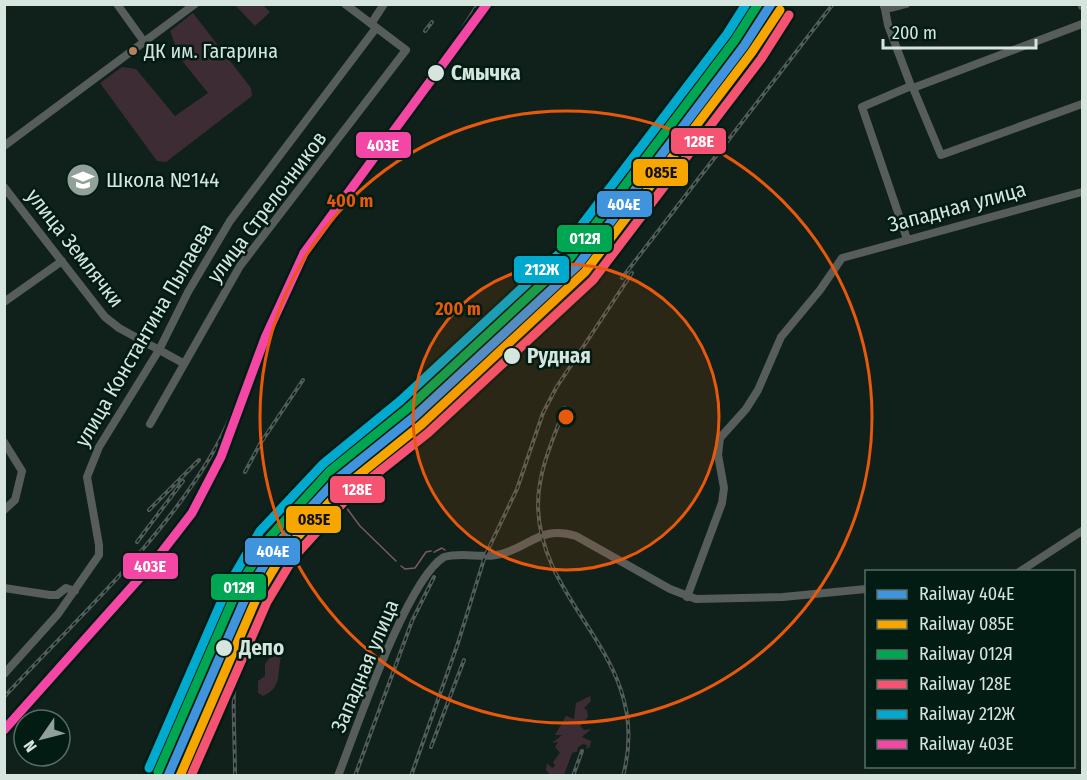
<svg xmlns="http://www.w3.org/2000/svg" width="1087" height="780" font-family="'Fira Sans Condensed',sans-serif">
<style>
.green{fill:#3e2c34}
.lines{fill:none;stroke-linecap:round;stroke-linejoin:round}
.stream{stroke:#795a67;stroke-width:1.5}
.minor{stroke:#565d5a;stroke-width:8}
.rail-casing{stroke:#535c5a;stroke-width:4}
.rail{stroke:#021c13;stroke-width:1.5;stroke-dasharray:4.5;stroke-linecap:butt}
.rail-1-casing{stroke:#021c13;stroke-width:14}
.rail-2-casing{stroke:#021c13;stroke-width:14}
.rail-3-casing{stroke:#021c13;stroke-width:14}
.rail-4-casing{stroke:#021c13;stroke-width:14}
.rail-5-casing{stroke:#021c13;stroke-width:14}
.rail-6-casing{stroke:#021c13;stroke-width:14}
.rail-1{stroke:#4094de;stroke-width:9}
.rail-2{stroke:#f7a600;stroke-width:9}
.rail-3{stroke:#00a651;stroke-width:9}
.rail-4{stroke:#f65372;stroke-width:9}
.rail-5{stroke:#00a9ce;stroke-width:9}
.rail-6{stroke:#f346a5;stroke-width:9}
.ring{fill:none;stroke:#e8590c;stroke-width:3}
.bus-dot{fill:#b6815c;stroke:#021c13;stroke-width:2}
.stop-dot{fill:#d6e6df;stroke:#021c13;stroke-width:2}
.labels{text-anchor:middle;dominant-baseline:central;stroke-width:5;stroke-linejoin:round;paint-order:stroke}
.bus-label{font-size:20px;fill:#d6e6df;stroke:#021c13;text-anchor:start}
.stop-label{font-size:21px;font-weight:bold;fill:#d6e6df;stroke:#021c13;text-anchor:start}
.poi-label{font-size:21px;fill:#d6e6df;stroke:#021c13;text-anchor:start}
.street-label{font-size:21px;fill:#d6e6df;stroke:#021c13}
.centre{fill:#e8590c;stroke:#021c13;stroke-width:3}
.ring-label{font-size:18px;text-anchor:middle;font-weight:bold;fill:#e8590c;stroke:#021c13;stroke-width:5;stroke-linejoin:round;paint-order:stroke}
.line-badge{stroke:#021c13;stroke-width:2}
.badge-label{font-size:16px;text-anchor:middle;font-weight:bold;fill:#fff}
.pale-badge-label{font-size:16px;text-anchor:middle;font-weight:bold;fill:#111}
</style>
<rect width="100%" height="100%" fill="#10201a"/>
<!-- green -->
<path class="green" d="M235,5H263L270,12L255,26Z
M193,13L251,88L252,96L166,162L157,161L100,83L122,67L136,69L175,116L208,93L180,58L170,31Z
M279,645L284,650C274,668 286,686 263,696L258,693V681L265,676V664Z
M590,696L591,701L584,708L587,710L588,717L580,726L584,730L591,729L582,737L591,741L590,747L586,749L587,745L583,744L577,748L578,751L572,753L564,775H550L546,770L547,763L552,768L555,766L553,762L560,753L555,747L558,742L552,743L562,735H555L566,716L574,719L576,703Z"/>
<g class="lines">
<!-- stream -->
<path class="stream" d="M334,491L360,526L396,561
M436,551L442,548L445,550
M434,552H435
M401,566L405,569L415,568L426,552L431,551"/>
<!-- minor -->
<path class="minor" d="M117,4L145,43
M884,4L888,25L911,86
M1082,4V6
M884,6L891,8L906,4
M371,24L384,4
M913,88L941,155L1082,104
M4,146L195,4
M4,187L105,317L119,328L183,363
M907,239L862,107L911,86L913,88L1082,24
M4,302L62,261
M150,424L240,266L406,50L345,4
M4,442L22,471L15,500L4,510
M1019,572L1082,531
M4,588L50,595H57L66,588L75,591
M687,597L722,503L724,488L718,455L720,438L746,409L758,390L781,337L820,290L842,258L1082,192
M4,674L58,614L99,555V545L87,477L99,447L159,350L188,292L230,221L376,28
M338,776C356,730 407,579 444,557C462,552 479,558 496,555C528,550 539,524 576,536L670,589L696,599L783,597L866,589"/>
<!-- rail casing -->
<g class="rail-casing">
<path id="rail" d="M425,31L432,22
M454,42L478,4
M622,278L833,4
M565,408C553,439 538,471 538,505C539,608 655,657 623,776
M245,472L260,444L303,380
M149,510L199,460
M137,542L183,481
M4,697C76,619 158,546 212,454C234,417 247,372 263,332
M431,747L464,660
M176,776L189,735L235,630
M235,776C235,735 231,691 237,651C245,597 278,545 312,504
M355,776L412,621L434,577
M411,776L458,643L485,556L517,489L543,413L556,388L632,273
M573,776L582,751"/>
</g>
<!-- rail -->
<use href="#rail" class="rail"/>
<!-- rail-1 casing -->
<g class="rail-1-casing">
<path id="rail-1" d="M168,776L248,592L277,544L337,479L414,417L578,265L744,46L771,4"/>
</g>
<!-- rail-2 casing -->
<g class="rail-2-casing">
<path id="rail-2" d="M180,776L257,597L285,550L344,487L421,425L585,272L752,52L780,10"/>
</g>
<!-- rail-3 casing -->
<g class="rail-3-casing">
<path id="rail-3" d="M158,772L238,588L269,538L330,471L407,409L570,258L735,40L758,4"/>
</g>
<!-- rail-4 casing -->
<g class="rail-4-casing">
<path id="rail-4" d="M191,776L267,602L294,557L351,494L428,433L593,280L761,59L789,15"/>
</g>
<!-- rail-5 casing -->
<g class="rail-5-casing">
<path id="rail-5" d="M149,768L229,584L260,531L323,464L400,401L562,251L727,34L746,4"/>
</g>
<!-- rail-6 casing -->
<g class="rail-6-casing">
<path id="rail-6" d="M4,730L154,562L192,513L221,457L265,338L304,253L487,4"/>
</g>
<!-- rail-1 -->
<use href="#rail-1" class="rail-1"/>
<!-- rail-2 -->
<use href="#rail-2" class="rail-2"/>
<!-- rail-3 -->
<use href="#rail-3" class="rail-3"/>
<!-- rail-4 -->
<use href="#rail-4" class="rail-4"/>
<!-- rail-5 -->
<use href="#rail-5" class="rail-5"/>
<!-- rail-6 -->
<use href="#rail-6" class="rail-6"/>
</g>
<!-- distance rings -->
<circle cx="566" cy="417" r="153" fill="#e8590c" fill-opacity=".12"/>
<g class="ring">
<circle cx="566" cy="417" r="153"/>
<circle cx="566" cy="417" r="306"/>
</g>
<!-- icons -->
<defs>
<g id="school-disc" transform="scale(1.725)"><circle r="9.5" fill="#91a19a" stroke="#021c13"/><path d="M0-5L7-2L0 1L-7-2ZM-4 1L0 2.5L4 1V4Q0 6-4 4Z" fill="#fff"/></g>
</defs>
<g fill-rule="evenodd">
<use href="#school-disc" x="83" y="180"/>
</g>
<!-- markers -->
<circle class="bus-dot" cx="133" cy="51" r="5"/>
<g class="stop-dot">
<circle cx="436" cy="73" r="9"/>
<circle cx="512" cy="356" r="9"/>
<circle cx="224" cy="648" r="9"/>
</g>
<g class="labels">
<!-- bus labels -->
<g class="bus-label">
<text x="144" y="51">ДК им. Гагарина</text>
</g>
<!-- stop labels -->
<g class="stop-label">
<text x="451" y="73">Смычка</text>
<text x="527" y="356">Рудная</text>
<text x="239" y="648">Депо</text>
</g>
<!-- poi labels -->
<g class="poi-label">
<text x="106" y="180">Школа №144</text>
</g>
<!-- street labels -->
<g class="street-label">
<text transform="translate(267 207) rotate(-53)">улица Стрелочников</text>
<text transform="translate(957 207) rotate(-15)">Западная улица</text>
<text transform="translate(75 248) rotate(52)">улица Землячки</text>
<text transform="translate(144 335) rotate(-60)">улица Константина Пылаева</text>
<text transform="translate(365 666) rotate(-67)">Западная улица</text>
</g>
</g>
<circle cx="566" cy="417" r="9" class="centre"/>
<g class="ring-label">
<text x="350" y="207">400 m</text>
<text x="458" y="315">200 m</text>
</g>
<g class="line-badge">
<rect x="670" y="127" width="57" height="28" rx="6" fill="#f65372"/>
<rect x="355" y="131" width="57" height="28" rx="6" fill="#f346a5"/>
<rect x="632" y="158" width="57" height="29" rx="6" fill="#f7a600"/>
<rect x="596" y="190" width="57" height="28" rx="6" fill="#4094de"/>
<rect x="556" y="224" width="57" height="29" rx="6" fill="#00a651"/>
<rect x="513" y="255" width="57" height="29" rx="6" fill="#00a9ce"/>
<rect x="329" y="475" width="57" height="29" rx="6" fill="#f65372"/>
<rect x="285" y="505" width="57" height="29" rx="6" fill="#f7a600"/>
<rect x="244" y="537" width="57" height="29" rx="6" fill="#4094de"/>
<rect x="122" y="552" width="57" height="28" rx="6" fill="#f346a5"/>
<rect x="210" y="573" width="57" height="28" rx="6" fill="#00a651"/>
</g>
<g class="badge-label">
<text x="699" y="147">128Е</text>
<text x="383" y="151">403Е</text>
<text x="624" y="210">404Е</text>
<text x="585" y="244">012Я</text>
<text x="542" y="275">212Ж</text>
<text x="357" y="495">128Е</text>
<text x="273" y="557">404Е</text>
<text x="150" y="572">403Е</text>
<text x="239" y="593">012Я</text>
</g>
<g class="pale-badge-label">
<text x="661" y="178">085Е</text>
<text x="314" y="525">085Е</text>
</g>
<!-- border -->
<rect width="1087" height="780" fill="none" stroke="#d6e6df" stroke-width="12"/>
<!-- legend -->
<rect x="865" y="570" width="210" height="198" fill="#021c13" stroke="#576d65" stroke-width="1.5"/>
<rect x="877" y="590" width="30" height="9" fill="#4094de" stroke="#576d65" stroke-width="1.5"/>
<text x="919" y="600" font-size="18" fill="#d6e6df">Railway 404Е</text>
<rect x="877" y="620" width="30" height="9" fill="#f7a600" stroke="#576d65" stroke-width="1.5"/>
<text x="919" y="630" font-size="18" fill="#d6e6df">Railway 085Е</text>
<rect x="877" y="650" width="30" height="9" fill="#00a651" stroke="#576d65" stroke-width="1.5"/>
<text x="919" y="660" font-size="18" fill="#d6e6df">Railway 012Я</text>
<rect x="877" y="680" width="30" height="9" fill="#f65372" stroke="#576d65" stroke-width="1.5"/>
<text x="919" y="690" font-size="18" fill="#d6e6df">Railway 128Е</text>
<rect x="877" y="710" width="30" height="9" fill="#00a9ce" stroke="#576d65" stroke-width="1.5"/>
<text x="919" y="720" font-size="18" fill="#d6e6df">Railway 212Ж</text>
<rect x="877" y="740" width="30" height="9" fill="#f346a5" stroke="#576d65" stroke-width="1.5"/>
<text x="919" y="750" font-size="18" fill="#d6e6df">Railway 403Е</text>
<!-- north arrow -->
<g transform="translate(42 738) rotate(235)"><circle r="28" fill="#021c13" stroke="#576d65" stroke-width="1.5"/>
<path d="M0-4.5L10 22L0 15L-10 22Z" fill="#91a19a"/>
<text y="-9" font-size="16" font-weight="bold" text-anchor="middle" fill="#d6e6df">N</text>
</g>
<!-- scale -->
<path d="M883 39v9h153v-9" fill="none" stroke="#d6e6df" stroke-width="3"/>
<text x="892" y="39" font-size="18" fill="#d6e6df" stroke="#021c13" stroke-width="4.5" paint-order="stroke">200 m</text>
</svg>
